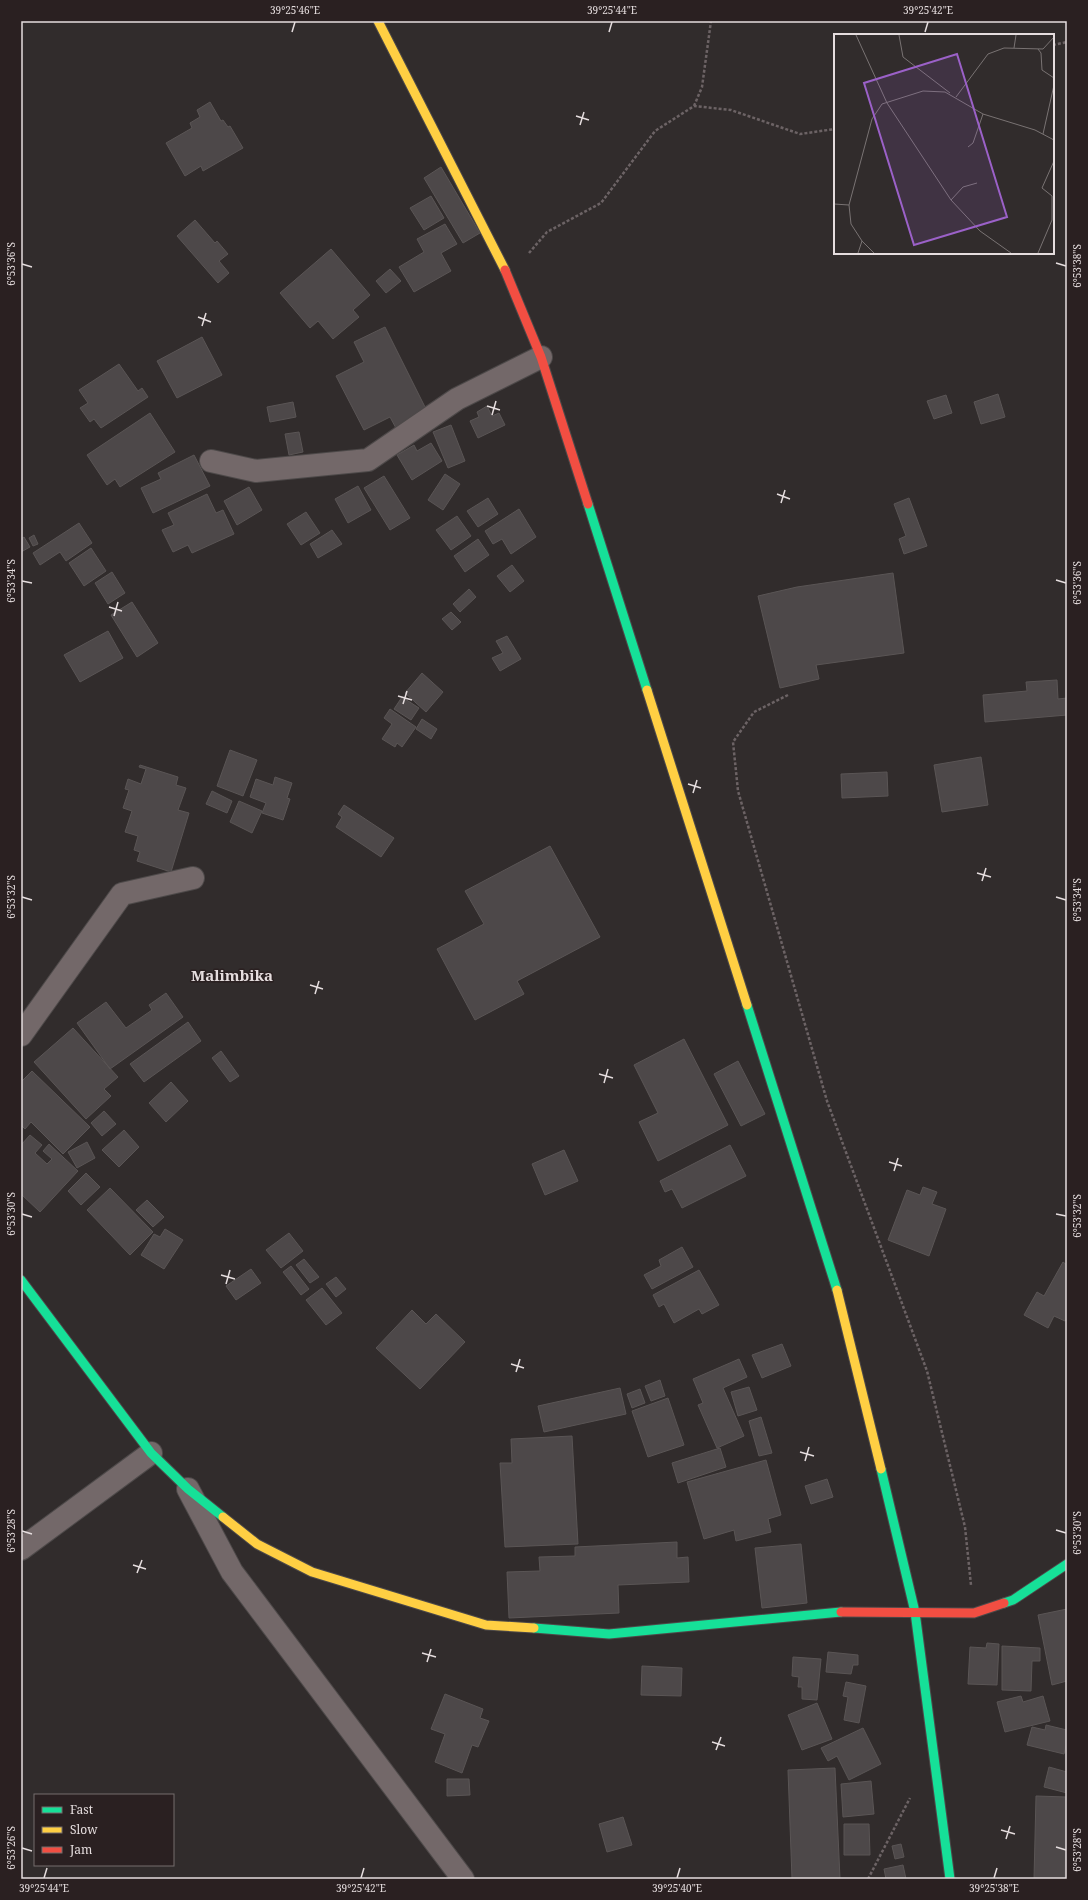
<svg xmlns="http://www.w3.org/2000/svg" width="1088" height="1900" font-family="'Noto Serif',serif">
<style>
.building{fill:#4d4849;stroke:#5a5555}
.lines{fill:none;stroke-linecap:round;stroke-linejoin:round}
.street-casing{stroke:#4d4949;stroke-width:24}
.fast-casing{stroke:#4d4949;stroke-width:11}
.slow-casing{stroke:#4d4949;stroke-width:11}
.jam-casing{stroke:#4d4949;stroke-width:11}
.path{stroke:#6c6365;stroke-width:2.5;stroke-dasharray:3 2;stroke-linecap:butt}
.street{stroke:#736869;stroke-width:22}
.fast{stroke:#16e098;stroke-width:9}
.slow{stroke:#ffcf43;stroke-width:9}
.jam{stroke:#f24e42;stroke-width:9}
.ticks{fill:none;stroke:#e5ddde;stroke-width:1.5}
.labels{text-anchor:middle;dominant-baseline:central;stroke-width:3;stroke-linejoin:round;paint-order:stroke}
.quarter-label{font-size:15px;font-weight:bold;fill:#e5ddde;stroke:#2a2021}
.inset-road{fill:none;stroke:#797373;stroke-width:1}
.view{fill:#9b61c8;fill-opacity:0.15;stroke:#9b61c8;stroke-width:2}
.inset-edge{fill:none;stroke:#e5ddde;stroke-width:2}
.neatline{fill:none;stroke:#e5ddde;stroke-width:1.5}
.ticks-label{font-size:10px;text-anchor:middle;fill:#e5ddde}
</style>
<rect width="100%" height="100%" fill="#312c2c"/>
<!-- building -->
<path class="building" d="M210,102L221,121L223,120L228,127L230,126L243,148L203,171L201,166L185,176L166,143L192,128L190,123L200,117L197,110Z
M441,167L480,233L463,243L424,178Z
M431,196L444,218L424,230L410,208Z
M195,220L215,243L217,241L228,254L219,261L229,273L218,283L177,236Z
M445,224L457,244L441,253L451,271L414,292L399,267L424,252L417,239Z
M331,249L370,295L353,310L359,317L333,339L318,321L310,328L280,293Z
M390,269L401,281L386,293L376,281Z
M385,327L429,415L397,430L390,417L364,430L336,376L364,362L354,342Z
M202,337L222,375L177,398L157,361Z
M119,364L138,391L142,388L148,397L101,428L94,419L90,422L80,408L88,403L79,390Z
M998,394L1005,417L981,424L974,402Z
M946,395L952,413L934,419L927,401Z
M293,402L296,417L270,422L267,407Z
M487,406L492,416L499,413L505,425L478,438L470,421L479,417L477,412Z
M150,413L175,452L120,487L115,479L107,485L87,455Z
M451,425L465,461L448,468L433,432Z
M299,432L303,452L289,455L285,434Z
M431,443L442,461L412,480L397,455L414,445L417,451Z
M194,455L210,486L153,513L141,488L161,479L158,473Z
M445,474L460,484L443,510L428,500Z
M384,476L410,518L390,530L364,488Z
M358,486L371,510L348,523L335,499Z
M249,487L262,510L237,525L224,501Z
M207,494L216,513L223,510L234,534L192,553L188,545L173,552L162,530L174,525L168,513Z
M488,498L498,514L478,527L467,511Z
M909,498L927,546L904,554L899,539L906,536L894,504Z
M519,509L536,537L511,554L502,539L493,544L485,531Z
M306,512L320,533L301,545L287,524Z
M457,516L471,536L451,550L436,530Z
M79,523L92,543L66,561L60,552L40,565L33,553Z
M332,530L342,544L318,558L310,544Z
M34,535L38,544L33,546L29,538Z
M24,537L30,547L21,552V539Z
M478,539L489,555L465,572L454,556Z
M91,548L106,571L84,586L69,563Z
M512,565L524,581L510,592L497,576Z
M112,572L125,593L108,604L95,583Z
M893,573L904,653L816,665L819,679L780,688L758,596L797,587Z
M469,589L476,597L460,612L453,604Z
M132,602L158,643L137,657L111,615Z
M451,612L461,622L452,630L442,619Z
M108,631L123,658L80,682L64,655Z
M507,636L521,659L500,671L492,658L503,653L496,641Z
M422,673L443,692L426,712L405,693Z
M1057,680L1058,699L1067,698V715L985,722L983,695L1027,691L1026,682Z
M402,697L419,708L411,720L394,709Z
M390,709L416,727L402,747L397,743L395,747L382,739L392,724L384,718Z
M422,719L437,729L431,739L416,729Z
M230,750L257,760L243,796L217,786Z
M981,757L988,805L942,812L934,765Z
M140,765L178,777L176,785L186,788L178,810L189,813L171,872L137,861L140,852L134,850L138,836L125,832L132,811L123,808L129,790L125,789L128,779L141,784L146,769L139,767Z
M887,772L888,796L842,798L841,774Z
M275,777L292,783L287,798L290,799L283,820L262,813L266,803L250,797L256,779L273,785Z
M212,791L232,801L227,813L206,804Z
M239,801L262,811L252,833L230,822Z
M344,805L394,838L381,857L336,827L342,817L338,814Z
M550,846L600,937L517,981L524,994L475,1020L437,949L484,924L465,891Z
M166,993L183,1017L110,1069L77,1023L106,1002L126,1028L152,1010L149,1005Z
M188,1022L201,1041L144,1082L130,1064Z
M73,1028L118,1077L104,1089L111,1096L86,1119L34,1062Z
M684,1039L728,1125L658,1161L639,1122L658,1113L634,1065Z
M221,1051L239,1076L230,1082L212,1058Z
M738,1061L765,1114L741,1126L714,1074Z
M32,1071L90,1127L63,1154L31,1122L25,1129L21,1125V1082Z
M171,1082L188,1101L166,1122L149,1103Z
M104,1111L116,1124L102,1136L91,1123Z
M124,1130L139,1147L119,1167L102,1150Z
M30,1135L42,1145L35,1153L47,1164L52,1159L43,1151L49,1144L78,1171L40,1212L21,1194V1145Z
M87,1142L95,1158L77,1168L68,1152Z
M730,1145L746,1176L682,1208L672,1189L665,1192L660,1181Z
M564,1150L578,1181L545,1195L532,1164Z
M86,1173L100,1187L81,1205L68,1191Z
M923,1187L937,1192L932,1204L946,1209L929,1256L888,1240L907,1190L920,1195Z
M110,1188L153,1232L130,1255L87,1210Z
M147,1200L164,1217L153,1227L136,1210Z
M165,1229L183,1240L164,1269L141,1255L154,1234L160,1237Z
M289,1233L303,1251L281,1268L266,1250Z
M682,1247L693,1267L652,1289L644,1275L661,1266L659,1260Z
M304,1259L319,1277L310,1283L296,1265Z
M1063,1262L1067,1265V1318L1065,1321L1054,1316L1048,1328L1024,1315L1037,1292L1044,1296Z
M291,1266L309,1289L301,1295L283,1272Z
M251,1269L261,1283L236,1300L226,1286Z
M699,1270L719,1305L702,1314L699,1309L674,1323L664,1304L659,1307L653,1295Z
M336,1277L346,1289L336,1297L326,1284Z
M322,1288L342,1313L326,1325L306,1300Z
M412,1310L426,1324L436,1314L465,1342L420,1389L376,1348Z
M782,1344L791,1366L762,1378L752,1355Z
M739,1359L747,1377L723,1388L744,1436L717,1448L698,1405L703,1403L693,1379Z
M660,1380L665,1396L651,1401L645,1386Z
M749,1387L757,1410L738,1416L731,1392Z
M620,1388L626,1414L544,1432L538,1406Z
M640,1389L645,1403L632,1408L627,1394Z
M668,1398L684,1445L648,1457L632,1411Z
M761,1417L772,1453L759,1456L749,1421Z
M572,1436L578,1544L505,1547L500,1463H512L511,1439Z
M720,1448L726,1467L678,1483L672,1463Z
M766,1460L781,1515L768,1519L771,1532L736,1541L734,1530L704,1539L687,1482Z
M827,1479L833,1497L811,1504L805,1486Z
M677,1542V1558L688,1557L689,1582L618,1585L619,1613L509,1618L507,1572L540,1571L539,1557L575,1556V1547Z
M801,1544L807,1603L762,1608L755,1548Z
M1067,1609V1681L1052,1685L1038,1615Z
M987,1643L999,1644L997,1685L968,1684L970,1647L986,1648Z
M1002,1646L1040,1648V1661H1032L1031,1691L1002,1690Z
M828,1652L858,1655V1665H853L851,1674L826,1672Z
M793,1657L821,1659L817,1700L802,1699V1687H798L799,1677L792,1676Z
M642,1666L682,1668L681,1696L641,1695Z
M846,1682L866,1686L859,1723L844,1720L848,1697L843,1696Z
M445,1694L483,1709L480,1718L489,1721L478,1747L472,1745L462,1773L435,1762L445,1734L431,1729Z
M1021,1696L1023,1702L1043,1696L1050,1721L1005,1732L997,1702Z
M817,1703L832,1739L802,1750L788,1715Z
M1046,1725L1067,1730V1742L1064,1754L1027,1745L1032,1727L1045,1730Z
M863,1728L881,1764L849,1780L837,1756L828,1761L821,1748Z
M1049,1767L1067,1772V1793L1044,1787Z
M835,1768L840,1879H792L788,1770Z
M447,1779H469L470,1795L447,1796Z
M871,1781L874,1814L843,1817L841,1784Z
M1036,1796L1067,1797L1065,1879H1034Z
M623,1817L632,1845L607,1852L599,1824Z
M844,1824H869L870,1855H844Z
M901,1844L904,1857L895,1859L892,1846Z
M903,1865L906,1879H886L884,1869Z"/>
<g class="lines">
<!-- street casing -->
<g class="street-casing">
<path id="street" d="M211,461L256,471L368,460L457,399L541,357
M21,1035L122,894L193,878
M188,1489L232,1572L463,1879
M21,1549L151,1453"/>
</g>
<!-- fast casing -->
<g class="fast-casing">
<path id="fast" d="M588,504L647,690
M747,1005L837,1290
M21,1280L151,1453L188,1489L223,1517
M881,1469L915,1612L950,1879
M1004,1603L1013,1600L1067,1564
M534,1628L609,1634L841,1612"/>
</g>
<!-- slow casing -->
<g class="slow-casing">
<path id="slow" d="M378,21L505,270
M647,690L747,1005
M837,1290L881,1469
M223,1517L257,1544L312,1572L486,1625L534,1628"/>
</g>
<!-- jam casing -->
<g class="jam-casing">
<path id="jam" d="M505,270L541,357L588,504
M841,1612L974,1613L1004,1603"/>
</g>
<!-- path -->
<path class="path" d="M1053,45L1067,42
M694,106L702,87L711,21
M529,253L547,232L601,203L655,131L694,106L731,110L800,134L835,129
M788,695L754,712L733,742L738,791L827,1101L927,1371L965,1527L971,1585
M868,1879L910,1798"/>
<!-- street -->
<use href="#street" class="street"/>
<!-- fast -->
<use href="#fast" class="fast"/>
<!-- slow -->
<use href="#slow" class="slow"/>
<!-- jam -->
<use href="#jam" class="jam"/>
</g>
<!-- ticks -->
<path class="ticks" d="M292,32L295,22M609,32L612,22M925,32L928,22M576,116L589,120M580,125L584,112M1056,263L1066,266M22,264L32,267M198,317L211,322M202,326L206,313M487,406L500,410M492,415L496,401M777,494L790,499M781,503L785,490M1056,580L1066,583M22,581L32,583M109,607L122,611M114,616L118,602M398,696L412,700M403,704L407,691M688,784L701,788M693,793L697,780M977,873L991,877M982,881L986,868M22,897L32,900M1056,897L1066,900M310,985L323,989M315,994L319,981M599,1074L613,1078M604,1083L608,1069M889,1162L902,1166M894,1171L898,1158M22,1214L32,1217M1056,1214L1066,1216M221,1275L235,1279M226,1284L230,1270M511,1364L524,1368M516,1372L520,1359M800,1452L814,1456M805,1461L809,1447M1056,1530L1066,1533M22,1531L32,1534M133,1565L146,1569M137,1573L142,1560M422,1653L436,1657M427,1662L431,1649M712,1742L725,1746M716,1750L721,1737M1001,1830L1015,1834M1006,1839L1010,1826M1056,1847L1066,1850M22,1848L32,1851M44,1878L47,1868M361,1878L364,1868M677,1878L680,1868M994,1878L997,1868"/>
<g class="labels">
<!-- quarter labels -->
<g class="quarter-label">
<text x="232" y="975">Malimbika</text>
</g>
</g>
<!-- overview -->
<g transform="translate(834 34)">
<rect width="220" height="220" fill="#312c2c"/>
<path class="inset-road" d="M22,1L53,69L117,166L146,197L177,219M65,1L69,23L116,59M180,14L182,1M204,15L207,19L208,36L220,44M122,63L154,20L170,14L209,15L220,3M209,100L220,51M134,113L139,109L149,80M117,166L129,153L143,149M0,170L15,171M28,207L40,219M24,219L28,207L17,190L15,171L38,85L48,70L89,57L111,58L149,80L201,96L220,106M204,219L218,186V162L208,154L220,127"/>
<path class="view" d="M123,20L173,183L80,211L30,49Z"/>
<rect width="220" height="220" class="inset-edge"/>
</g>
<!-- border -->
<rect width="1088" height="1900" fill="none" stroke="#2a2021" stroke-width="44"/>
<!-- legend -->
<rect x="34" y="1794" width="140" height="72" fill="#2a2021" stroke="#756c6d"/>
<rect x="42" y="1807" width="20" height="6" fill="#16e098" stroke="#756c6d"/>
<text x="70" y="1814" font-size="12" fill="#e5ddde">Fast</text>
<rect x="42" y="1827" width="20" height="6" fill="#ffcf43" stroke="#756c6d"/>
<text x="70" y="1834" font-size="12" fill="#e5ddde">Slow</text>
<rect x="42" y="1847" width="20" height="6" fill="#f24e42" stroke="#756c6d"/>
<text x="70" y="1854" font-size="12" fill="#e5ddde">Jam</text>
<rect x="22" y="22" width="1044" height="1856" class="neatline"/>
<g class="ticks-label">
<text x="295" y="14">39°25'46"E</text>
<text x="612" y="14">39°25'44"E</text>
<text x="928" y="14">39°25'42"E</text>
<text transform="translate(11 264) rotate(-90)" y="4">6°53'36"S</text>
<text transform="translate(1077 266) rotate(-90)" y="4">6°53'38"S</text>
<text transform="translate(11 581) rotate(-90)" y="4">6°53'34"S</text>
<text transform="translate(1077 583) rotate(-90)" y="4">6°53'36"S</text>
<text transform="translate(11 897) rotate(-90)" y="4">6°53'32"S</text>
<text transform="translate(1077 900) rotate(-90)" y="4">6°53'34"S</text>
<text transform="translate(11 1214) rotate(-90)" y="4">6°53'30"S</text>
<text transform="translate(1077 1216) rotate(-90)" y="4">6°53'32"S</text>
<text transform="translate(11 1531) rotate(-90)" y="4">6°53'28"S</text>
<text transform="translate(1077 1533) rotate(-90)" y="4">6°53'30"S</text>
<text transform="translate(11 1848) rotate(-90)" y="4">6°53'26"S</text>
<text transform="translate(1077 1850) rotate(-90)" y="4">6°53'28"S</text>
<text x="44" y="1892">39°25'44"E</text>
<text x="361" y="1892">39°25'42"E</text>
<text x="677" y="1892">39°25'40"E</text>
<text x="994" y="1892">39°25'38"E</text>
</g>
</svg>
